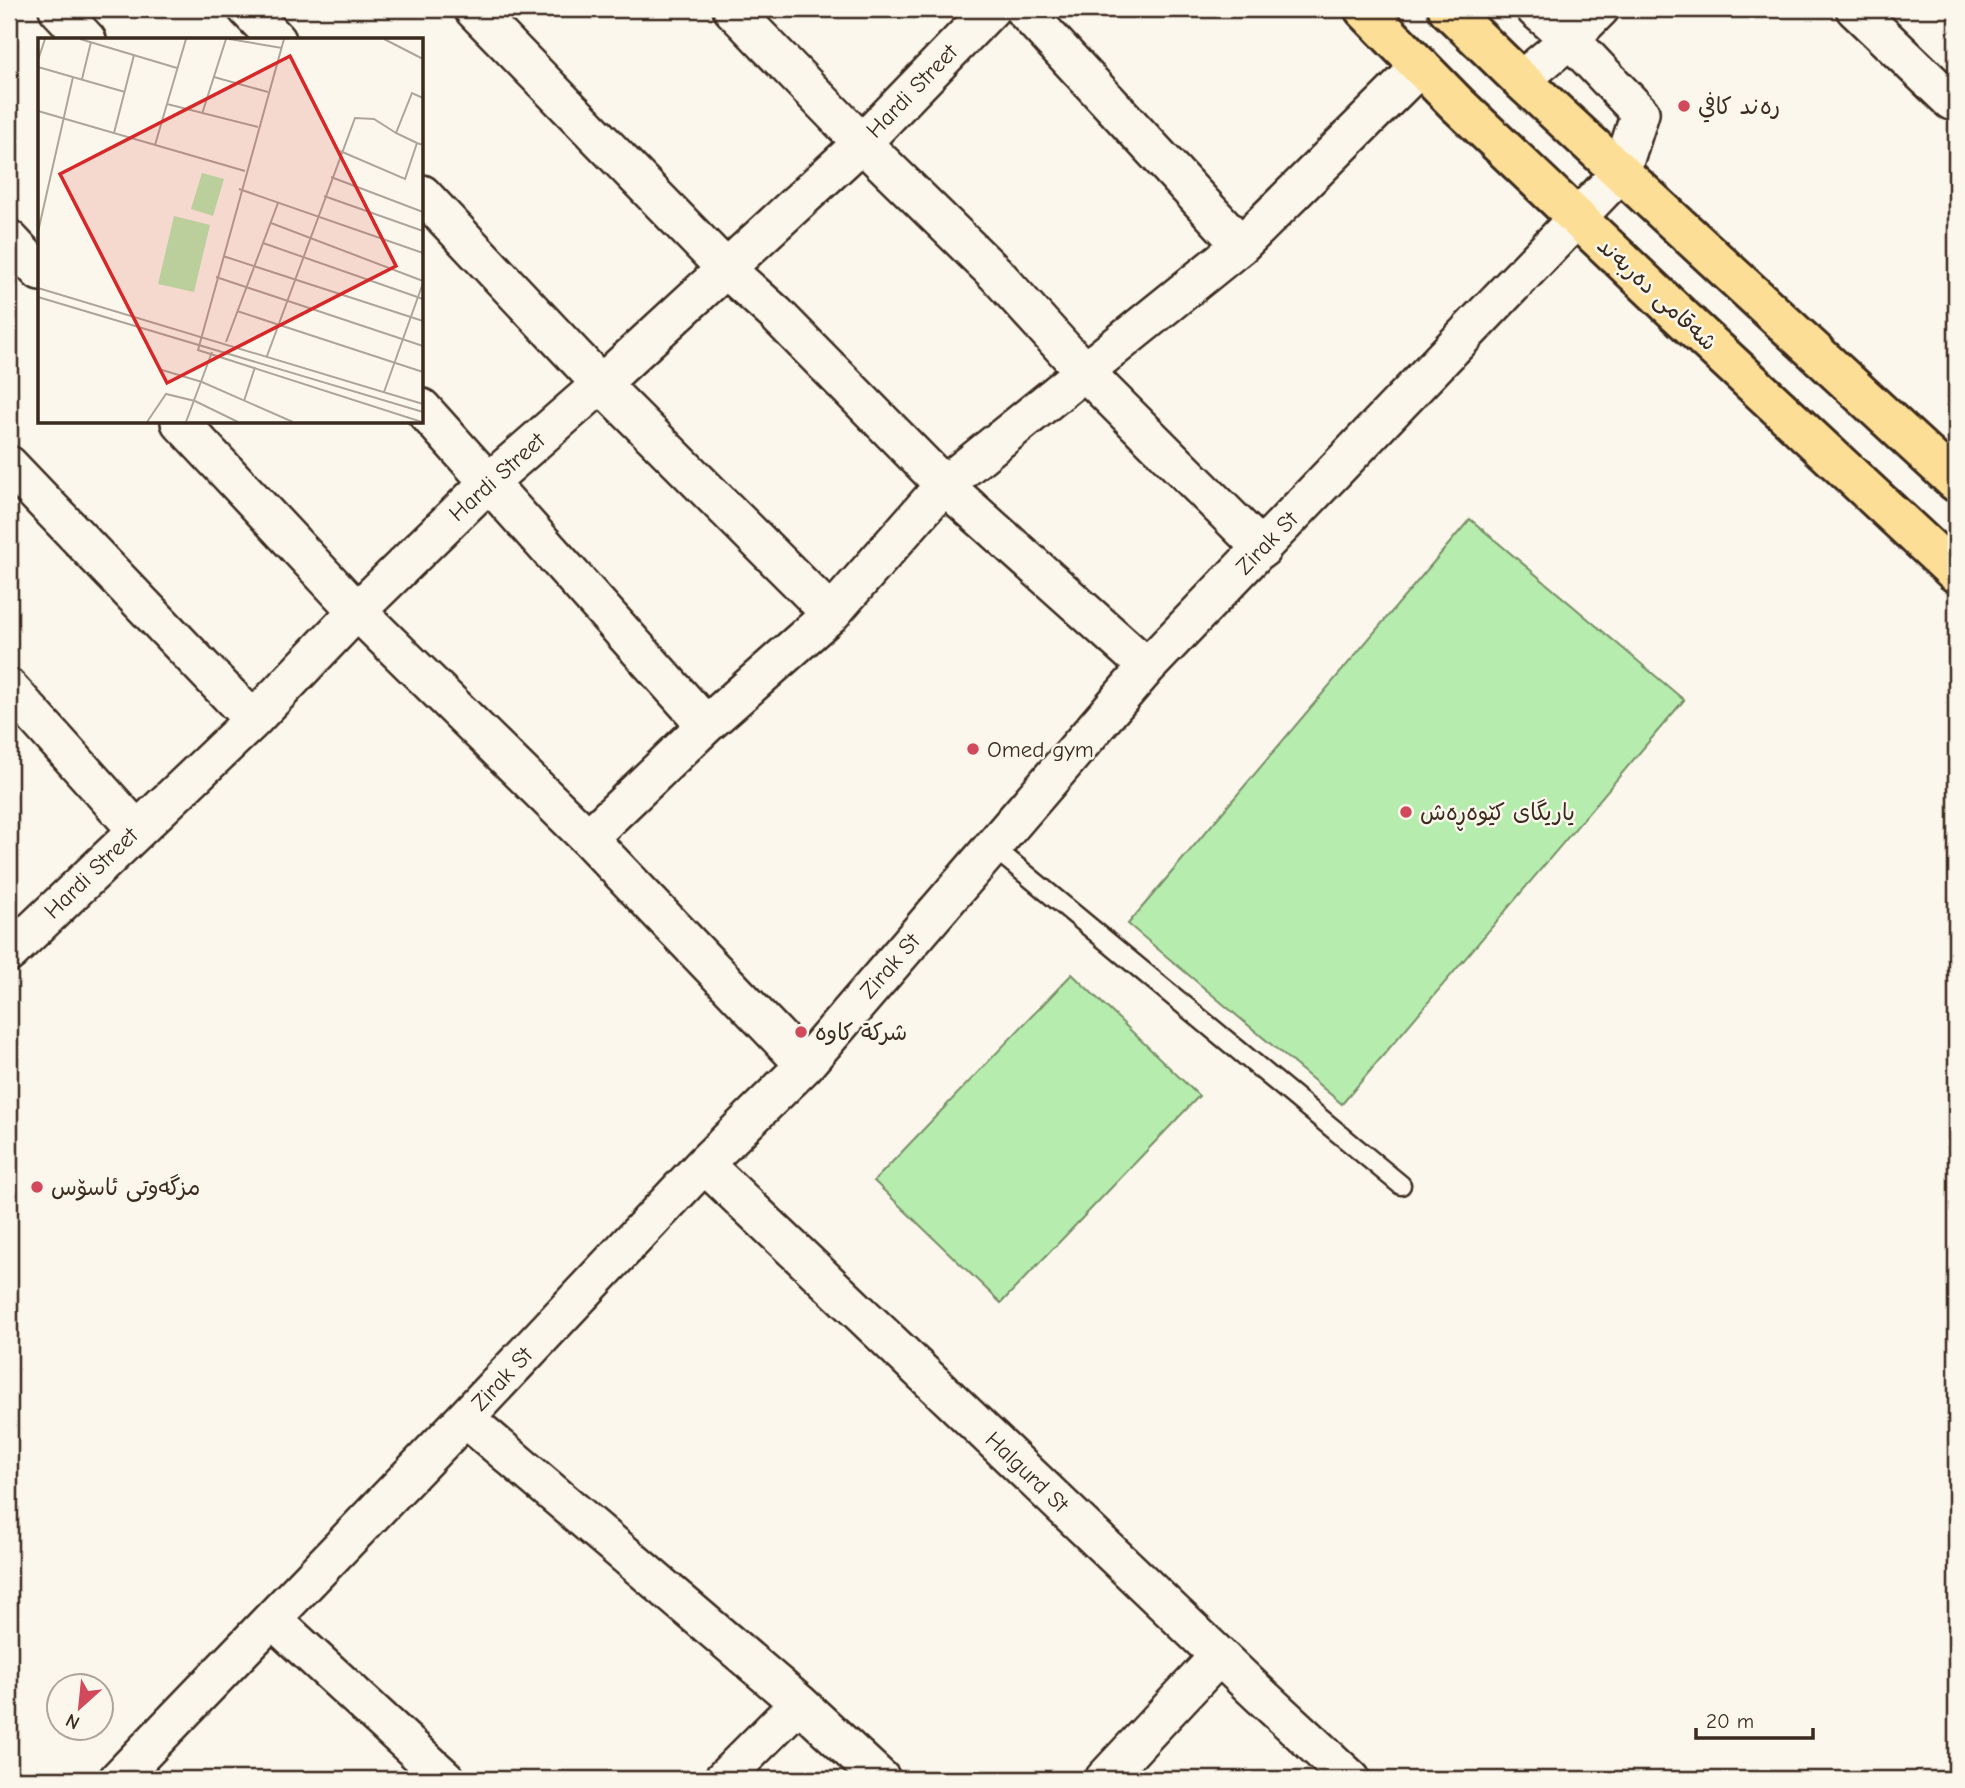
<svg xmlns="http://www.w3.org/2000/svg" width="1965" height="1788" font-family="'Comic Neue','Playpen Sans Arabic',sans-serif">
<style>
.green{fill:#b6edaf;stroke:#788c66;stroke-width:2}
.lines{fill:none;stroke-linecap:round;stroke-linejoin:round}
.lane-casing{stroke:#3b2a1e;stroke-width:23}
.street-casing{stroke:#3b2a1e;stroke-width:42}
.highway-casing{stroke:#3b2a1e;stroke-width:44}
.lane{stroke:#fbf7ec;stroke-width:18}
.street{stroke:#fbf7ec;stroke-width:37}
.highway{stroke:#fdde96;stroke-width:38}
.poi-dot{fill:#d1495b;stroke:#fbf7ec;stroke-width:2.5}
.labels{text-anchor:middle;dominant-baseline:central;stroke-width:5;stroke-linejoin:round;paint-order:stroke}
.street-label{font-size:23px;fill:#3b2a1e;stroke:#fbf7ec}
.poi-label{font-size:23px;fill:#3b2a1e;stroke:#fbf7ec;text-anchor:start}
.inset-road{fill:none;stroke:#aea59a;stroke-width:2}
.view{fill:#d62828;fill-opacity:0.15;stroke:#d62828;stroke-width:3.5}
.inset-edge{fill:none;stroke:#3b2a1e;stroke-width:3.5}
</style>
<rect width="100%" height="100%" fill="#fbf7ec"/>
<filter id="ink" filterUnits="userSpaceOnUse"><feTurbulence type="fractalNoise" baseFrequency=".0143" numOctaves="2"/><feDisplacementMap in="SourceGraphic" scale="14" xChannelSelector="R" yChannelSelector="G"/><feConvolveMatrix kernelMatrix="1 2 1 2 8 2 1 2 1" color-interpolation-filters="sRGB"/></filter>
<g filter="url(#ink)">
<!-- green -->
<path class="green" d="M1470,519L1684,700L1342,1104L1128,924Z
M1072,974L1199,1096L1001,1303L874,1181Z"/>
<g class="lines">
<!-- lane casing -->
<g class="lane-casing">
<path id="lane" d="M993,847L1401,1185"/>
</g>
<!-- street casing -->
<g class="street-casing">
<path id="street" d="M58,9L87,40
M247,9L277,40
M473,9L727,270L776,314L944,485L1147,667
M732,9L862,143L996,274L1083,370L1262,549
M1023,9L1241,245
M1855,9L1951,101
M1521,80L1570,39L1600,9
M422,194L601,384L831,614
M9,239L40,272
M422,408L706,725
M180,422L357,611L588,838L805,1065
M9,465L253,720
M9,688L136,829
M588,838L706,725L831,614L944,485L1241,245L1421,66
M9,953L253,720L357,611L489,482L601,384L862,143L991,9
M704,1164L1259,1694L1351,1779
M465,1418L799,1703L881,1779
M272,1619L446,1779
M118,1779L465,1418L704,1164L805,1065L1147,667L1621,172L1640,113L1570,39L1535,9
M723,1779L799,1703
M1104,1779L1219,1656"/>
</g>
<!-- highway casing -->
<g class="highway-casing">
<path id="highway" d="M1364,9L1457,104L1677,313L1956,573
M1448,9L1521,80L1956,482"/>
</g>
<!-- lane -->
<use href="#lane" class="lane"/>
<!-- street -->
<use href="#street" class="street"/>
<!-- highway -->
<use href="#highway" class="highway"/>
</g>
</g>
<!-- markers -->
<g class="poi-dot">
<circle cx="1684" cy="106" r="7"/>
<circle cx="973" cy="749" r="7"/>
<circle cx="1406" cy="812" r="7"/>
<circle cx="801" cy="1032" r="7"/>
<circle cx="37" cy="1187" r="7"/>
</g>
<g class="labels">
<!-- street labels -->
<g class="street-label">
<text transform="translate(912 91) rotate(-46)">Hardi Street</text>
<text transform="translate(1657 294) rotate(43)">شەقامی دەربەند</text>
<text transform="translate(497 477) rotate(-42)">Hardi Street</text>
<text transform="translate(1267 543) rotate(-46)">Zirak St</text>
<text transform="translate(91 873) rotate(-44)">Hardi Street</text>
<text transform="translate(890 966) rotate(-49)">Zirak St</text>
<text transform="translate(502 1379) rotate(-47)">Zirak St</text>
<text transform="translate(1027 1472) rotate(44)">Halgurd St</text>
</g>
<!-- poi labels -->
<g class="poi-label">
<text x="1698" y="106">رەند کافي</text>
<text x="987" y="749">Omed gym</text>
<text x="1420" y="812">یاریگای کێوەڕەش</text>
<text x="815" y="1032">شركة كاوه</text>
<text x="51" y="1187">مزگەوتی ئاسۆس</text>
</g>
</g>
<!-- overview -->
<g transform="translate(38 38)">
<rect width="385" height="385" fill="#fbf7ec"/>
<path d="M164,135L186,141L175,178L153,171ZM136,178L172,187L156,254L120,246Z" fill="#b6edaf"/>
<path class="inset-road" d="M42,1L139,30M191,1L244,10M246,1L160,312L384,384M346,1L385,21M0,22L7,1M0,29L87,54M176,39L230,54M44,41L53,4M129,66L220,89M0,73L207,133M164,76L188,1M76,95L96,17M379,105L358,95L374,55L385,60M117,107L148,1M302,113L367,141L379,105L385,107M293,139L385,174M201,151L385,215M286,158L385,193M233,185L385,243M0,194L35,39M225,205L385,261M185,218L385,283M178,239L385,308M0,250L385,366M0,259L385,374M199,273L385,334M188,304L240,165M229,318L317,80L336,81L358,95M124,332L164,344L255,384M346,354L385,245M206,363L217,329M109,384L128,356L157,363L200,384M148,384L174,314"/>
<path class="view" d="M252,18L358,228L129,345L22,136Z"/>
<rect width="385" height="385" class="inset-edge"/>
</g>
<!-- margin -->
<rect width="1965" height="1788" fill="none" stroke="#fbf7ec" stroke-width="35"/>
<rect x="18" y="18" width="1930" height="1753" fill="none" stroke="#3b2a1e" stroke-width="2.5" filter="url(#ink)"/>
<!-- north arrow -->
<g transform="translate(80 1707) rotate(207)"><circle r="33" fill="#fbf7ec" stroke="#aea59a" stroke-width="2"/>
<path d="M0-5L12 26L0 18L-12 26Z" fill="#d1495b"/>
<text y="-10" font-size="19" font-weight="bold" text-anchor="middle" fill="#3b2a1e">N</text>
</g>
<!-- scale -->
<path d="M1696 1728v10h117v-10" fill="none" stroke="#3b2a1e" stroke-width="3.5"/>
<text x="1706" y="1728" font-size="21" fill="#3b2a1e" stroke="#fbf7ec" stroke-width="5" paint-order="stroke">20 m</text>
</svg>
